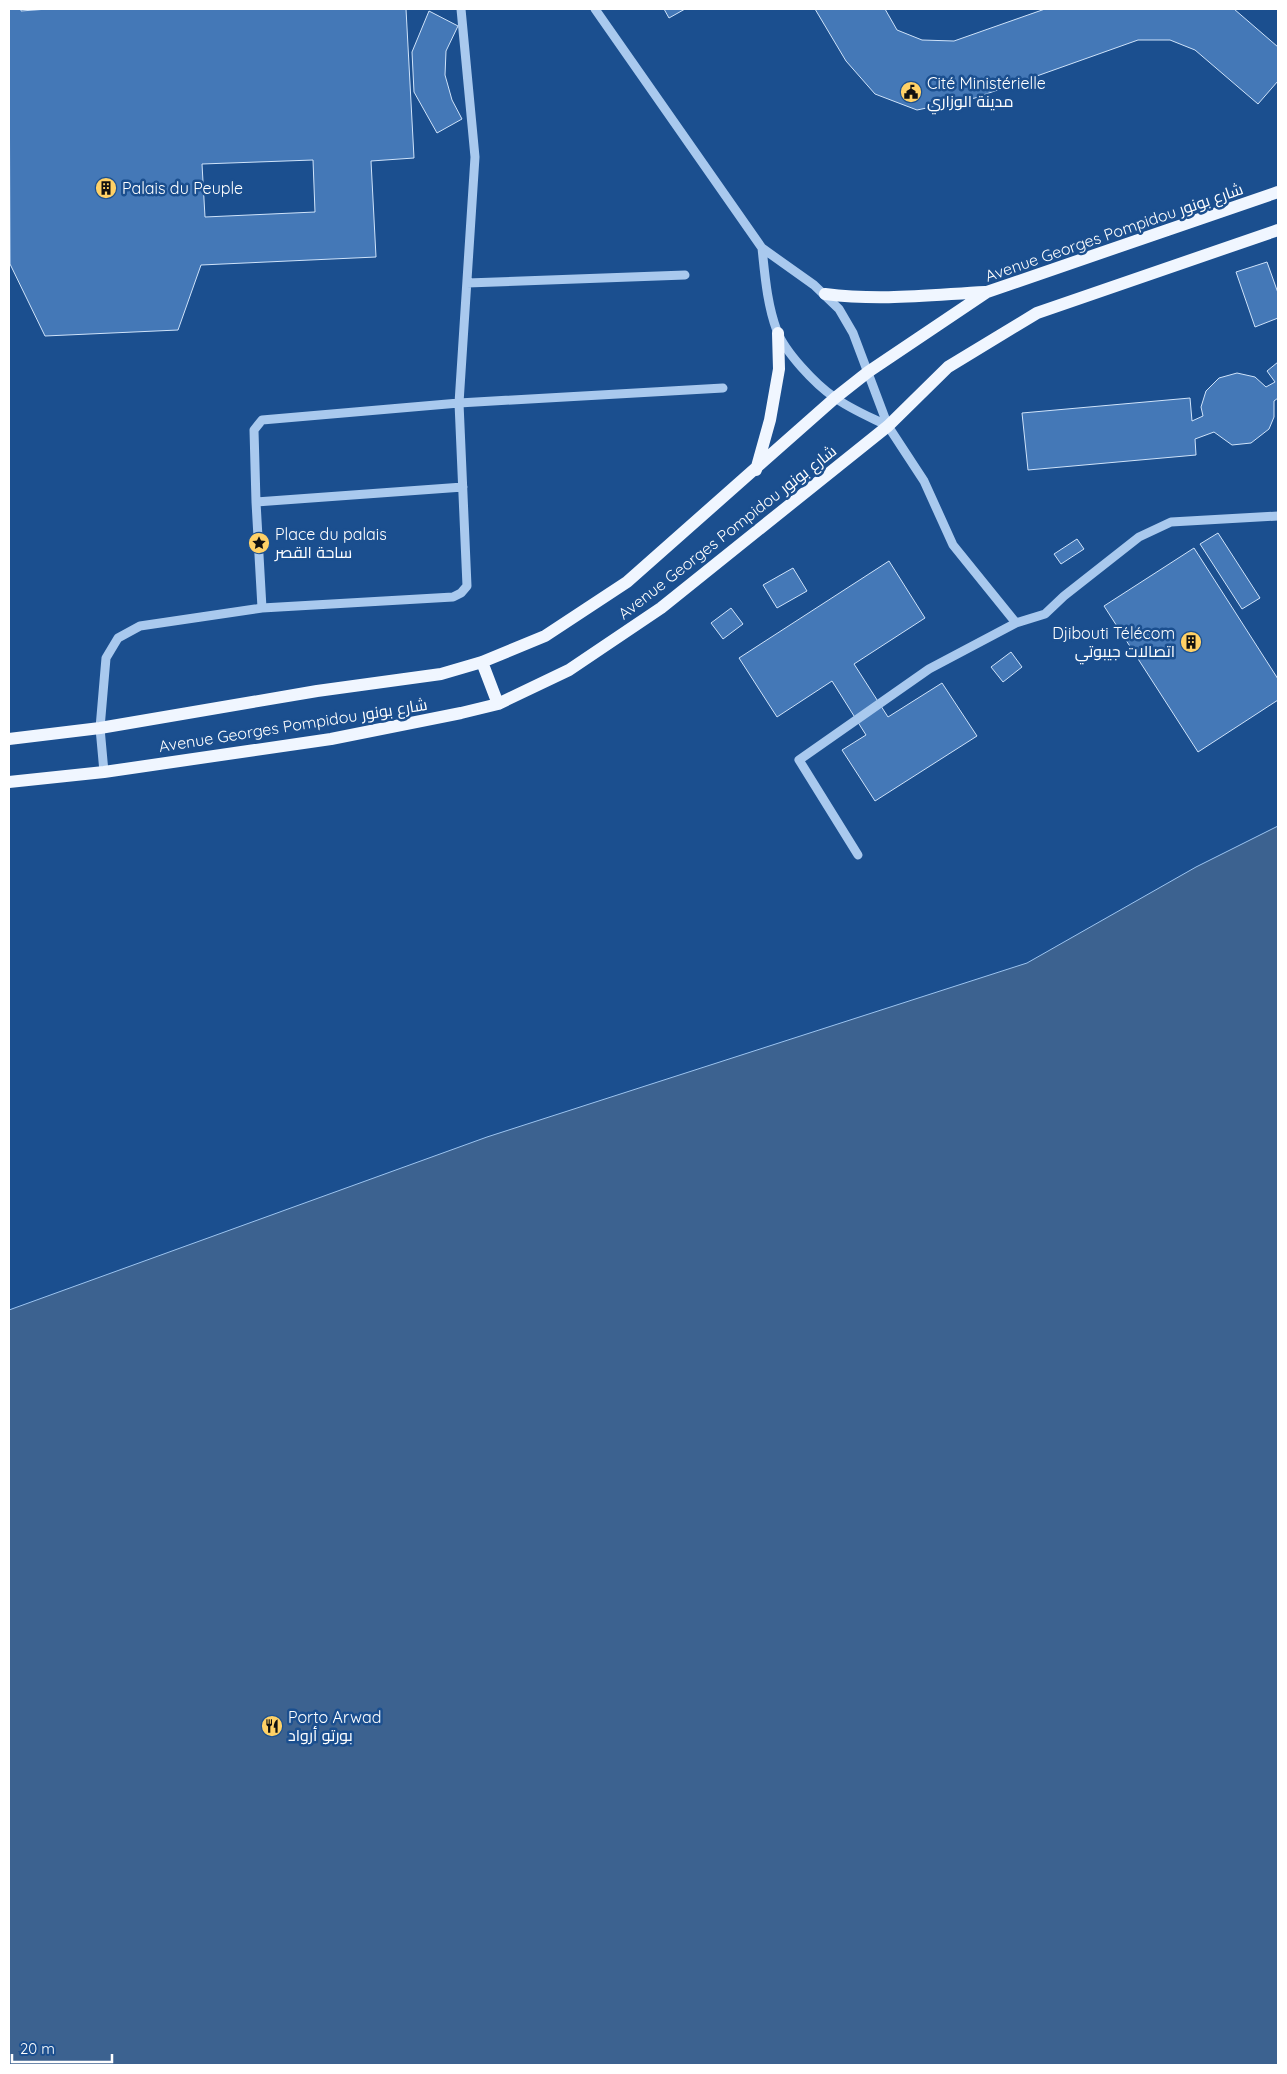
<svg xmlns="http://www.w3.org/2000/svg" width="1287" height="2074" font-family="Quicksand,Cairo,sans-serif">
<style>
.water{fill:#3c6290;stroke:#9cc4f0}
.building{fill:#4478b7;stroke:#cfe3fa;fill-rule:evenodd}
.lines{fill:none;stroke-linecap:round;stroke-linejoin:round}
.minor{stroke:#a9c9ee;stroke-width:9}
.major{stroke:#f0f6ff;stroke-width:12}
.labels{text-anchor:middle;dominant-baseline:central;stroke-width:5;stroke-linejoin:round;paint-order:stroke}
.poi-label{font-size:16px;fill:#fff;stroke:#1b4f8f;text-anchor:start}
.street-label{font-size:16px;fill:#fff;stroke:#1b4f8f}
</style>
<rect width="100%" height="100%" fill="#1b4f8f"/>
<!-- water -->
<path class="water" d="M1278,826V2065H9V1310L487,1137L1027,963L1196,867Z"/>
<!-- building -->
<path class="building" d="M9,9H21V11L48,9H406L414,158L371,161L376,257L201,265L178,330L45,336L10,264ZM313,160L315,212L205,217L202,164Z
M664,9H685L669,18Z
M815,9H885L897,30L922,40L954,41L1045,9H1234L1278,47V81L1258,104L1195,50L1170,40H1138L975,98L917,110L875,94L846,61Z
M429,11L458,26L446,51L445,75L452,100L462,119L437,133L414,92L412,52Z
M1267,262L1278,293V318L1255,327L1236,272Z
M1278,362V398L1274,401V417L1269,429L1251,443L1232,445L1214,432L1195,439L1196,455L1028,470L1022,413L1190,398L1192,421L1203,416L1201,407L1206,391L1219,378L1237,373L1255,377L1266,387L1275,382L1267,371Z
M1218,533L1260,598L1242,609L1200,544Z
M1077,539L1084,549L1061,564L1054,554Z
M1194,548L1278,679V700L1198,752L1104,606Z
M889,561L925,618L854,664L888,717L942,683L977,736L875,801L842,750L866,735L832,681L777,717L739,658Z
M793,568L807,591L777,608L763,585Z
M731,608L743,624L723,639L711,623Z
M1011,652L1022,667L1003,682L991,667Z"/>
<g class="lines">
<!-- minor -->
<path class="minor" d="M461,9L475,157L459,403L467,586L461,593L453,597L262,608L256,502L463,487
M595,9L762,248L814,285L839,309L853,333L888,426L924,481L953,545L1016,623L1045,614L1064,596L1139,537L1171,522L1278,516
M762,248C765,276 767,304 777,331C785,352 815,384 834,397C850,409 870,417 888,426
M467,283L685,275
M256,502L254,430L262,420L459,403L723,388
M104,772L100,728L106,658L118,638L140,626L262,608
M858,855L799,760L929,669L1016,623"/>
<!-- major -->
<path class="major" d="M825,294C881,301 929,295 985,292
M756,470L770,420L779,369L778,333
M482,662L498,704
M9,739L100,728L317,691L441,674L482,662L545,636L627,582L835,398L868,372L987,292L1278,192
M9,782L104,772L331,739L461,713L498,704L569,670L661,608L888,426L948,367L1037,313L1278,230"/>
</g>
<!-- icons -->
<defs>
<g id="civic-disc" transform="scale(1.125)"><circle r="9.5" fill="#ffd166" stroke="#1b4f8f"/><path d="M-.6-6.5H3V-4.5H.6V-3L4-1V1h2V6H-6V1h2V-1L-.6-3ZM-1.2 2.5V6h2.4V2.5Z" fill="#111"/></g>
<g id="building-disc" transform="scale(1.125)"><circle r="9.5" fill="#ffd166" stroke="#1b4f8f"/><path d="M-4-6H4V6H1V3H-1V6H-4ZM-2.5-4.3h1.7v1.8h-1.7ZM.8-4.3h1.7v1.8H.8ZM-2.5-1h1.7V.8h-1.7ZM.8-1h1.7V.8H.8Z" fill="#111"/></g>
<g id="sight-disc" transform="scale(1.125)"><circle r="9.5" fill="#ffd166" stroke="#1b4f8f"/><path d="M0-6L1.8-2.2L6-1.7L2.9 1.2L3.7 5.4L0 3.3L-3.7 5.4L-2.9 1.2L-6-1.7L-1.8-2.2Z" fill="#111"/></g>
<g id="restaurant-disc" transform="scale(1.125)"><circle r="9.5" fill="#ffd166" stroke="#1b4f8f"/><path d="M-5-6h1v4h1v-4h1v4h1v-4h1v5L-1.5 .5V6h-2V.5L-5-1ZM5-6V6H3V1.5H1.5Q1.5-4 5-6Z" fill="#111"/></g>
</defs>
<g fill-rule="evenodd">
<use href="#civic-disc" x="911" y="92"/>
<use href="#building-disc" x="106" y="188"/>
<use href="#sight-disc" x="259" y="543"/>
<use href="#building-disc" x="1191" y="642"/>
<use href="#restaurant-disc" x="272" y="1726"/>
</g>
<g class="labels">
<!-- poi labels -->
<g class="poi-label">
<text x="927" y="83">Cité Ministérielle<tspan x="927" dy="18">مدينة الوزاري</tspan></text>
<text x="122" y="188">Palais du Peuple</text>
<text x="275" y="534">Place du palais<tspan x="275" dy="18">ساحة القصر</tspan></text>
<text x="1175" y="633" text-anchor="end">Djibouti Télécom<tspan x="1175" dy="18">اتصالات جيبوتي</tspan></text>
<text x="288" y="1717">Porto Arwad<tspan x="288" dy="18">بورتو أرواد</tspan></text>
</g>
<!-- street labels -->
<g class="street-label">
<text transform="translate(1114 232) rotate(-19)">Avenue Georges Pompidou شارع بونور</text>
<text transform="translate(727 532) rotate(-38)">Avenue Georges Pompidou شارع بونور</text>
<text transform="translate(293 725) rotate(-9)">Avenue Georges Pompidou شارع بونور</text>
</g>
</g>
<!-- border -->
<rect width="1287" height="2074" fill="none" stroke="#ffffff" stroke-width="20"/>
<!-- scale -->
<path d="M12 2054v8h100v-8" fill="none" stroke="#ffffff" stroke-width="2.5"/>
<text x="20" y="2054" font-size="15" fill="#ffffff" stroke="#1b4f8f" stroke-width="4" paint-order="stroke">20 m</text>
</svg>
